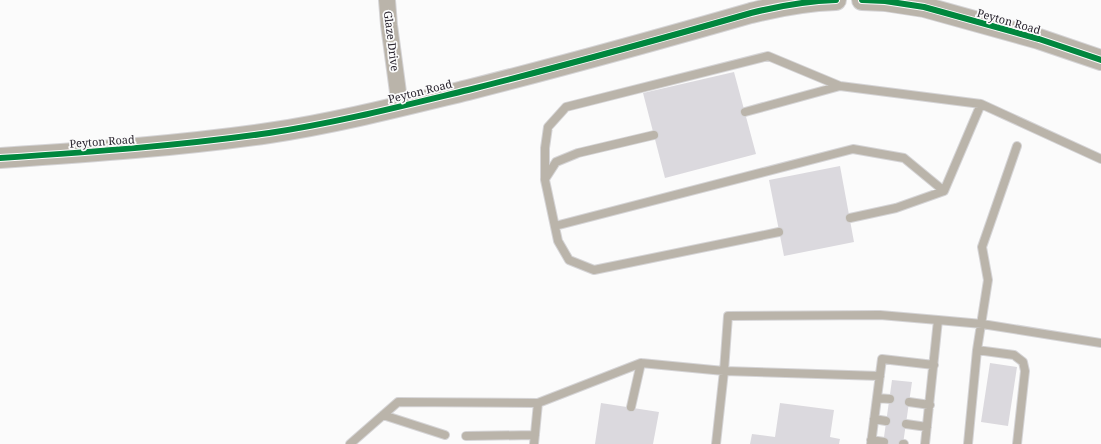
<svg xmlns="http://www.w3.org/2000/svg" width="1101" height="444" font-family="'Noto Serif',serif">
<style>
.building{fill:#dbd9de}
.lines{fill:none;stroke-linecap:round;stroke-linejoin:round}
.service-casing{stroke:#d5d4d6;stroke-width:10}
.minor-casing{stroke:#d5d4d6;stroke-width:18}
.tertiary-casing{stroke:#d5d4d6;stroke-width:22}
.service{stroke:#bab4aa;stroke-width:8}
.minor{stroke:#bab4aa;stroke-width:16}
.tertiary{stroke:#bab4aa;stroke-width:20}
.cycleway-casing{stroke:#fbfbfb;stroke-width:8}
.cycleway{stroke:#00873e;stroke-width:6}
.labels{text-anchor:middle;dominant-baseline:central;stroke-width:3.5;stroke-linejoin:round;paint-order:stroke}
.street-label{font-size:11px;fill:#2a252f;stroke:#fbfbfb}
</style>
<rect width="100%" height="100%" fill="#fbfbfb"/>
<!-- building -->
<path class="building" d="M734,72L756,154L665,178L643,93Z
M840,166L854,242L784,256L769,180Z
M990,363L1017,367L1008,426L981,422Z
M892,380L912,382L903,444H883Z
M601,403L659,412L653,444H595Z
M780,403L834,410L830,437L840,439L839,444H750L752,434L775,437Z"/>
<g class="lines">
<!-- service casing -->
<g class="service-casing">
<path id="service" d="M745,112L840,86
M545,179L556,162L578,153L654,135
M850,218L896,208L944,191L981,104
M555,226L853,149L904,158L944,191
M779,232L594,270L569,260L558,241L545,180V148L548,127L566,107L768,56L840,86L981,104L1101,159
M977,350L1014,355L1023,362L1025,371L1017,444
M880,376L724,371L728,316L880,315L938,320
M877,398L890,399
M909,402L930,405
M538,403L641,363L724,371L716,444
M631,407L641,363
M383,415L445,435
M874,419L886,421
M906,424L927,427
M466,436L535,435
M871,440L884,442
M350,444L398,402L538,403L534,444
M871,444L882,359L934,365
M903,444H904
M925,444L938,320L982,324L1101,343
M968,444L977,350L988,280L982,247L1017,146"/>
</g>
<!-- minor casing -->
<g class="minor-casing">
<path id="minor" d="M387,0L389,25L400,107"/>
</g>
<!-- tertiary casing -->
<g class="tertiary-casing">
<path id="tertiary" d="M862,0L885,1L924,7L1039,39L1101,60
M0,158C90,152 179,146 269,133C336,123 402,106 468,90C563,66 657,40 751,13C779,6 807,1 836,0"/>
</g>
<!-- service -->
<use href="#service" class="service"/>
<!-- minor -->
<use href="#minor" class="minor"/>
<!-- tertiary -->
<use href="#tertiary" class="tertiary"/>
<!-- cycleway casing -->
<g class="cycleway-casing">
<path id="cycleway" d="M862,0L885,1L924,7L1039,39L1101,60
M0,158C90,152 179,146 269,133C336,123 402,106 468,90C563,66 657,40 751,13C779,6 807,1 836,0"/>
</g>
<!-- cycleway -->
<use href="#cycleway" class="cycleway"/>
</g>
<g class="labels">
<!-- street labels -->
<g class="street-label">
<text transform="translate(1009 21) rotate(16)">Peyton Road</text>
<text transform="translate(392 41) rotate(83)">Glaze Drive</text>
<text transform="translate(420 91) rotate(-14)">Peyton Road</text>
<text transform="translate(102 141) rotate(-4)">Peyton Road</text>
</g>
</g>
</svg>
